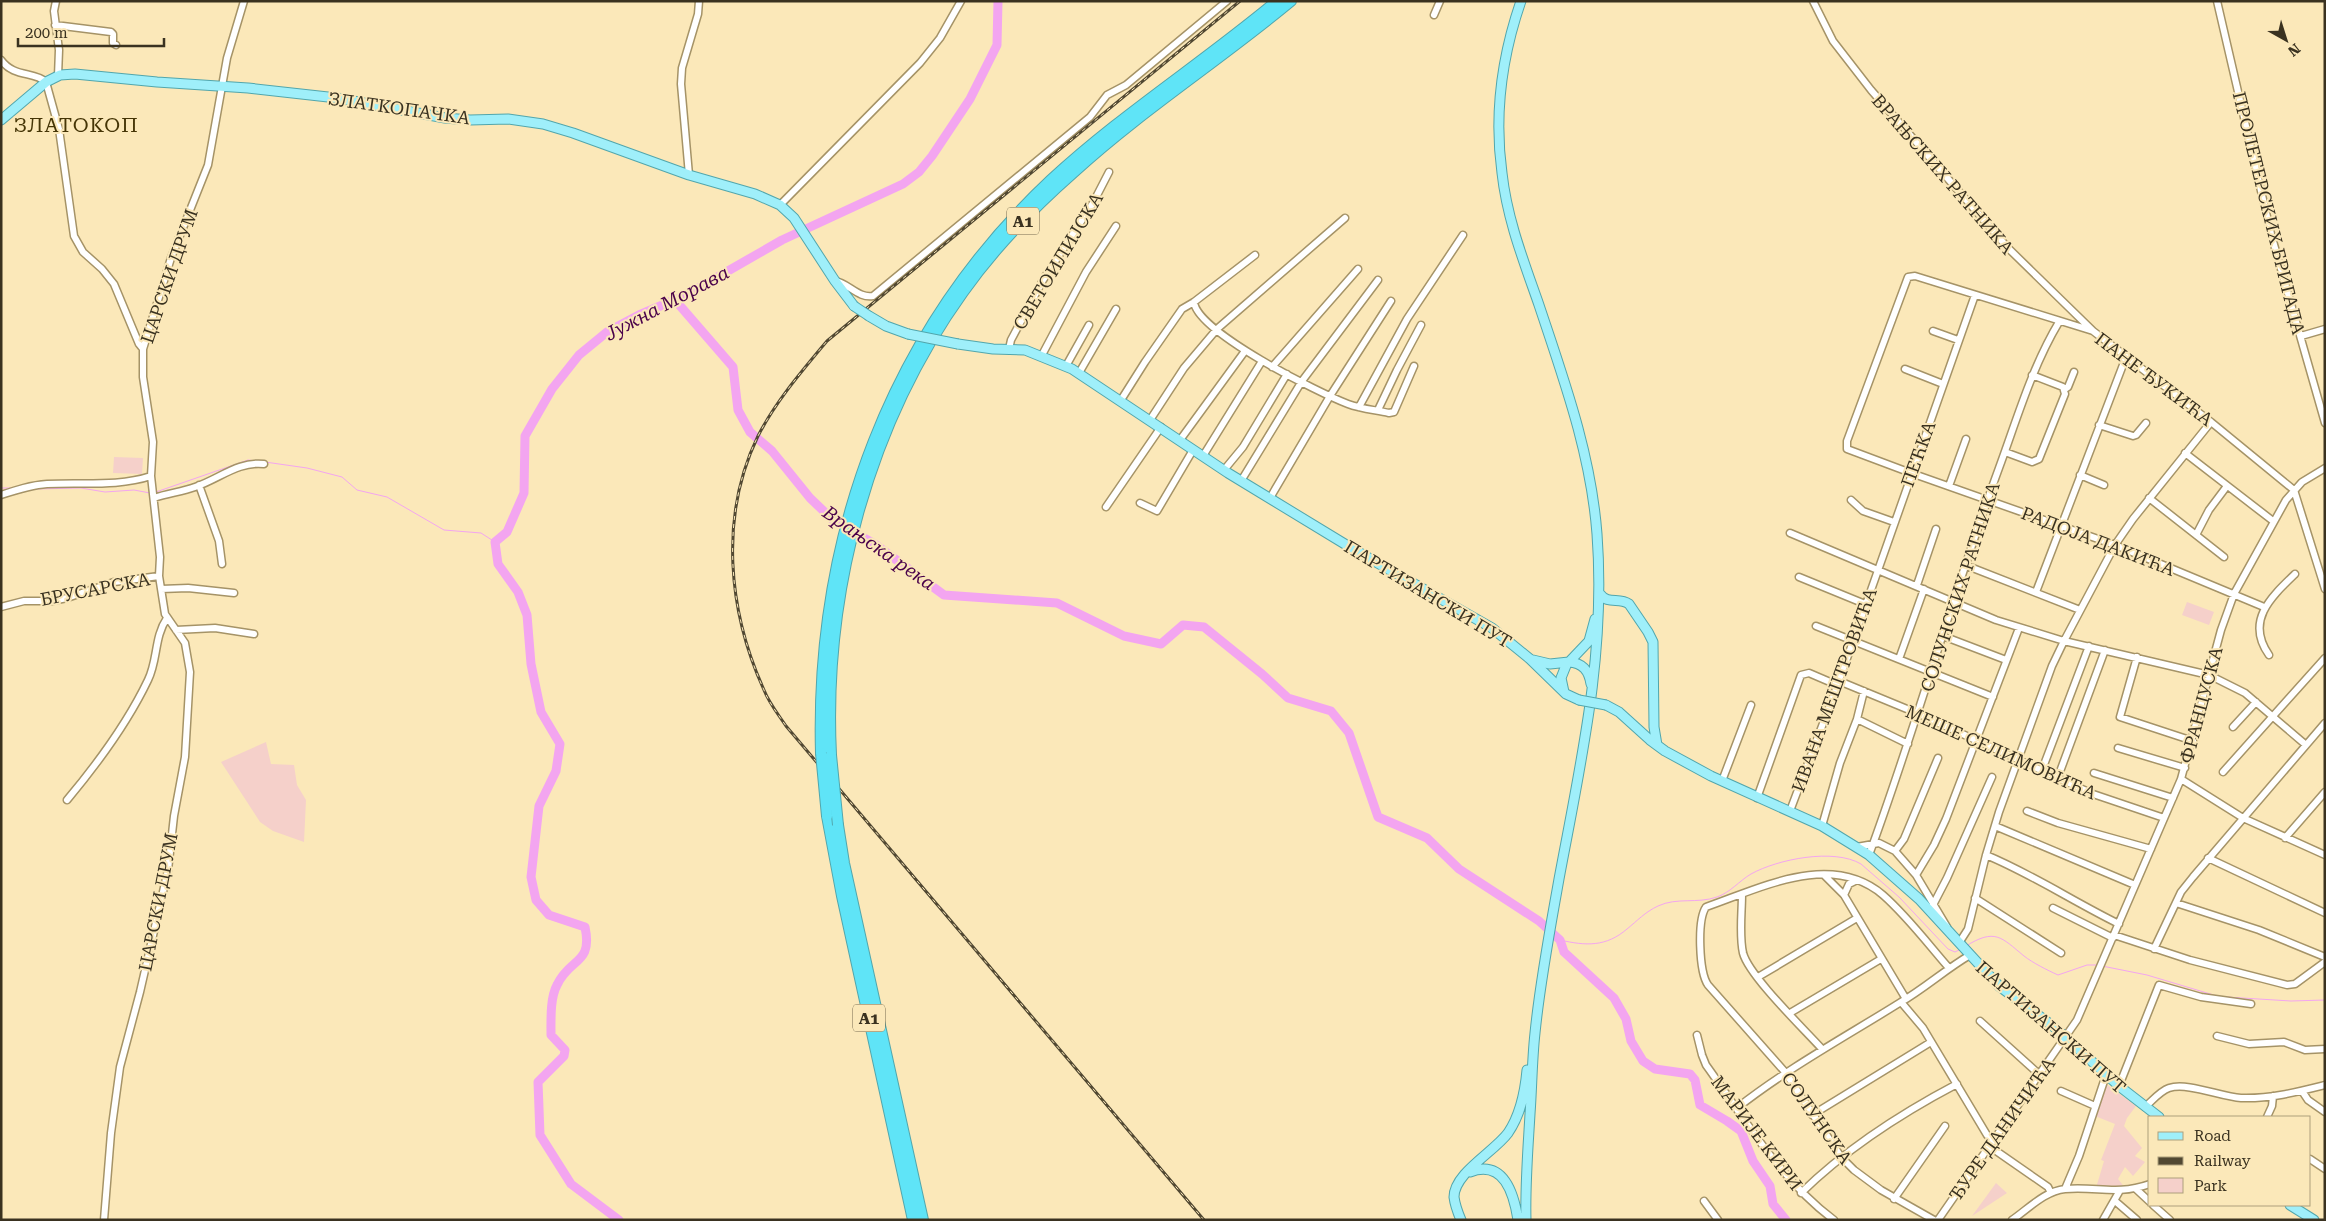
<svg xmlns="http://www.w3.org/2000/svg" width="2326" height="1221" font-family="'Roboto Serif',serif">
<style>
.green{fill:#f5d0ca}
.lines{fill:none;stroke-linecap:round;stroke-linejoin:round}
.stream{stroke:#f3a5f0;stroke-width:1}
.river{stroke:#f3a5f0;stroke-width:9}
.minor-casing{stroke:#a59367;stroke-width:9}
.major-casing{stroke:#52a6ac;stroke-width:11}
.highway-casing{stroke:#52a6ac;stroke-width:12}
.minor{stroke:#fff;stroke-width:6}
.major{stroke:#9feffa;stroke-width:9}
.highway{stroke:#5fe4f7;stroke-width:10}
.rail-casing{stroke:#514832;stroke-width:3}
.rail{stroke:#fbe8b9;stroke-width:1;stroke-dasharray:4;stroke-linecap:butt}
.major-bridge-casing{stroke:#52a6ac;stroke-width:11;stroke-linecap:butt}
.highway-bridge-casing{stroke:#52a6ac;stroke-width:12;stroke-linecap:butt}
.major-bridge{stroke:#9feffa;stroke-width:9}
.highway-bridge{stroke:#5fe4f7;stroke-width:10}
.labels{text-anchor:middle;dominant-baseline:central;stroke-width:4;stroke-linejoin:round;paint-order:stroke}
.shield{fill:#fbe8b9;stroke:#74694e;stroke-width:1}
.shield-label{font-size:16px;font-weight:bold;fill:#3a3220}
.street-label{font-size:18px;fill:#3a3220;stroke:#fbe8b9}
.water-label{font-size:19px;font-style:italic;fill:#4a024a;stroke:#fbe8b9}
.quarter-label{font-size:20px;letter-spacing:1px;fill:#453506;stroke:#fbe8b9}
</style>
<rect width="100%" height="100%" fill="#fbe8b9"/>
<!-- green -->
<path class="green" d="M114,457L143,458L142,474L113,473Z
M2187,602L2214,612L2209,625L2182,615Z
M266,742L271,764L294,765L297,785L306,800L304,842L273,831L260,822L221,762Z
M2106,1084L2136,1106L2127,1118L2124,1126L2142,1148L2135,1156L2145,1162L2133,1176L2125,1167L2118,1179L2126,1189L2096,1188L2104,1161L2101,1160L2115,1124L2095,1116Z
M1996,1183L2007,1193L1972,1216Z"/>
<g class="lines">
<!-- stream -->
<path class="stream" d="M265,462L307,468L342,477L357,490L387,497L444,530L481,533L495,542
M1,488H13
M34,489L81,488L105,492L134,490L150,493
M156,492L248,460L256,461
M1560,940C1586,946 1606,947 1627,929C1637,921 1645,912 1658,906C1677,897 1697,904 1717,897C1731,892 1739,881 1751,874C1778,859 1834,848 1861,864L1899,897L1948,949L1955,952L1961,949
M1966,946C1995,928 2001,937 2024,956C2033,963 2047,970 2058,975L2087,965H2098
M2102,966L2147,975L2217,996
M2226,997L2291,1001L2325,1000"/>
<!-- river -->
<path class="river" d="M675,300L733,367L738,410L750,432L772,451L810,498L833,520L876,545L944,595L1057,603L1124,636L1161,644L1183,625L1204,627L1262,674L1288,698L1331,711L1349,733L1378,817L1427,838L1459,869L1539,921L1560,940L1564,952L1614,998L1626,1019L1631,1041L1643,1061L1655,1069L1690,1074L1695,1080L1700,1105L1727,1121L1741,1131L1753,1161L1770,1186L1773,1204L1786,1220
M619,1220L571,1184L540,1135L538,1082L564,1056L565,1050L551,1035C551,1020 550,998 557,985C570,957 593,965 585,927L549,915L536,900L531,877L539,806L556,771L560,744L541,712L531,664L527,615L518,592L498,564L495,542L507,532L524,493L525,436L552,389L579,355L607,332L639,315L686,295L782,240L903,184L919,172L932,156L970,99L997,45L998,1"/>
<!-- minor casing -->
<g class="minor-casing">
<path id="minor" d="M56,1L54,11L59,50L58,76
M1813,1L1833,41L1871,90L2008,248L2093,331
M2217,1L2271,234L2325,423
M1434,15L1440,1
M55,25L111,32L113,34V43L116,45
M1,60C14,78 34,71 46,82L59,129L74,236L83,252L102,269L114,284L139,344L143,349
M689,175L681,84L682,68L698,14L699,1
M780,205L920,63L940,38L961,1
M835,281C848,283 859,299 873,296L1090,117L1107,95L1126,85L1227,1
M1194,302C1197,332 1319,393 1348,404C1361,409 1376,410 1389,413L1394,412L1414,366
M1933,331L1958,340
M2301,336L2325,329
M1009,349L1011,340L1043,280L1093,203L1109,172
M1042,355L1086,272L1116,226
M1066,366L1089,325
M1272,367L1358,269
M1905,369L1943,384
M1079,373L1116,309
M2065,389L2068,387L2074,372
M1121,400L1145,362L1182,309L1194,302L1255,255
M1359,407L1407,319L1463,235
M1378,410L1397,370L1421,325
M1150,420L1184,368L1217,329L1345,218
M2099,425L2133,436L2136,435L2146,423
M1180,440L1245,351
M2005,452L2032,462L2039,459L2065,394L2063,387L2032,375
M2185,453L2273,521
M1203,456L1262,361
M1224,470L1243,447L1287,374
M2080,475L2104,485
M1241,481L1302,381L1378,280
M199,485L219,541L222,564
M1949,486L1966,439
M1,495C16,490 31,485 47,484C81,482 118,487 151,476
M154,498C168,493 182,492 195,487C219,479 238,461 264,464
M1270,498L1330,396L1391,301
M2149,498L2224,557
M1851,500L1863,511L1894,522
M1140,503L1157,511L1193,450
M1106,507L1161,427
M1790,533L1996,620L2064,641L2209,675L2245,693L2306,745
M2196,535L2209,510L2227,486
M1965,565L2080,610
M1799,577L1865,604
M1917,585L1936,529
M161,589L188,588L234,593
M2036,592L2126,357
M1,607L24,601H52L67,598L114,582L159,576
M2264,607L2115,545L1911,473L1847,449V441L1908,277L1915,276L2093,331L2211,422L2294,490L2325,589
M1816,626L1993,697
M176,630L215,628L254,634
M1943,636L2006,660
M2269,655C2245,621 2271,597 2295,574
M2137,657L2120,717L2193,741
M1899,659L1924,589
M1839,681L1919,714L2093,794L2164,818
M1857,719L1908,744
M2233,727L2256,702
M2118,748L2185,768
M2042,770L2089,646
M2223,772L2325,658
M2094,773L2173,798
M2058,777L2105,650
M2181,779L2243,818L2325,855
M1722,781L1751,705
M1757,798L1801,675L1809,673L1837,685
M67,800C98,763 127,724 148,680C158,660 154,637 167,618
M1790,811L1839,681L1975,295
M2027,811L2058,823L2151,849
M1822,826L1840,763L1857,719L1864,691
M1995,826L2135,885
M2285,838L2325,792
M1857,847L1879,843L1895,851L1916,875L1947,927
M1895,851L1904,839L1938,758
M1869,855C1916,728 1952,596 1999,468C2017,419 2032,367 2059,322
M1986,855C2032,874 2074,902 2119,924
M2208,858L2325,913
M1824,875L1844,895L1906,999
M1916,875L1934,845L1946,819L2019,628
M1742,894C1742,913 1739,935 1743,953C1749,976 1804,1029 1822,1049
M1844,895L1849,884L1857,880
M1975,898L2061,953
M2176,903L2259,930L2325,957
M1933,905L1947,878L1992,777
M2053,908L2113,938
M2114,935L2190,960L2287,985L2295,984L2325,962
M1959,943L1968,929L1986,855L1999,812L2052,666L2064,641L2115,545L2133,519L2211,422
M2154,949L2181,892L2193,877L2325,723
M1758,977L1857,918
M1901,1002L1923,1028L1987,1135L1993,1141
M1790,1013L1881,959
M1980,1021L2040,1075
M1697,1035L1702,1055L1706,1065C1745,1119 1780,1180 1834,1220
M2217,1036L2249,1044L2284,1042L2305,1050L2325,1049
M2119,1086L2159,985L2201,997L2251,1004
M2061,1091L2095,1106
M2302,1091L2308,1100L2325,1112
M2145,1107C2152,1101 2160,1091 2169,1088C2188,1082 2221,1097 2241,1098C2270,1099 2297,1092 2325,1085
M1737,1108C1788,1068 1845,1037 1901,1002C1925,988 1946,969 1970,955
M1812,1115L1931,1042
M2267,1117L2272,1106L2273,1096
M1989,1146L2048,1187L2051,1193
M2310,1159L2325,1169
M2065,1189L2079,1156L2106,1075
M2136,1189L2150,1202
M1801,1193C1847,1148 1900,1114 1957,1084
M1894,1199L1945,1126
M1704,1201L1718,1220
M2115,1201L2137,1220
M2153,1205L2170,1220
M104,1220L111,1133L120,1067L140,992L168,870L174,816L185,757L190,672L185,643L165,614L159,576L160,557L151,476L153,442L143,377V349L171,258L208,165L227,58L244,1
M1934,1220L1881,1190L1854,1170L1841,1157L1785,1072L1708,985C1699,972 1697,920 1706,907C1761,888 1831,851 1883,895C1907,916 1928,944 1949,968
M1938,1220L2077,1020L2181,779L2221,630L2234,594L2286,500L2302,482L2325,468
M2012,1220C2028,1209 2045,1191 2065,1189C2098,1186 2115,1196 2150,1184
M2103,1220L2119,1192"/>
</g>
<!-- major casing -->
<g class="major-casing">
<path id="major" d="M1521,1C1502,56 1494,115 1502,173C1507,219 1524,262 1539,305C1564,380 1591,454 1597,534C1606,654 1581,761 1559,879C1550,930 1540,982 1535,1033C1532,1060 1532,1087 1530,1114C1528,1149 1525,1184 1526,1220
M1,120L46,82L60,75L75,74L157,82L248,88L337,98L445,118L470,120L508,119L543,124L573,133L689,175L755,194L780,205L794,218L835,281L854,306
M869,316L886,326L908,334
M958,344L993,349L1025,350L1072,369L1228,473L1353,549L1492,628L1530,659L1566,694L1579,700
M1600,594C1608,605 1619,597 1629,604L1648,632L1653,642L1654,727L1657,745
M1533,660L1550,664L1569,662L1589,641L1595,619
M1569,662C1583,663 1589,671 1591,684
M1564,692L1561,678L1567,663
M1606,705L1619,712L1650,740L1665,751L1711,776L1822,826L1869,855L1919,899L1999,986L2054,1027L2119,1086L2159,1117
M1470,1172C1504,1159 1514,1194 1518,1220
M2290,1205L2314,1220
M1461,1220C1458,1213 1455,1205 1454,1197C1454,1173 1494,1152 1508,1133C1521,1114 1525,1092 1527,1070"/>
</g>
<!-- highway casing -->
<g class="highway-casing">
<path id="highway" d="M821,753C815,536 891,330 1051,180C1121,115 1203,63 1277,1
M831,755C823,593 868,424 963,292C995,247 1033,208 1074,172C1142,110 1220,60 1291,1
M827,816L842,896L913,1220
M838,825L844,863L923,1220"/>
</g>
<!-- minor -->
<use href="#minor" class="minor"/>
<!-- major -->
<use href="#major" class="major"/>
<!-- highway -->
<use href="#highway" class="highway"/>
<!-- rail casing -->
<g class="rail-casing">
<path id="rail" d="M1204,1220L786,726C778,714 769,703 764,690C728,611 719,516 758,436C776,401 802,371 827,341L1240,1"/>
</g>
<!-- rail -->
<use href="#rail" class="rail"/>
<!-- major-bridge casing -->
<g class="major-bridge-casing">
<path id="major-bridge" d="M854,306L869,316
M908,334L958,344
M1579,700L1606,705"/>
</g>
<!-- highway-bridge casing -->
<g class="highway-bridge-casing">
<path id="highway-bridge" d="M821,753L827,816
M831,755L838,825"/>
</g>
<!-- major-bridge -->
<use href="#major-bridge" class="major-bridge"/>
<!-- highway-bridge -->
<use href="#highway-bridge" class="highway-bridge"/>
</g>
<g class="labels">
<!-- shield labels -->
<g class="shield">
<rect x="1007" y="207.5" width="32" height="27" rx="4"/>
<rect x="853" y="1004.5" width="32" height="27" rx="4"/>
</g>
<g class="shield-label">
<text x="1023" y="221">A1</text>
<text x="869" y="1018">A1</text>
</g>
<!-- street labels -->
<g class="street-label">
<text transform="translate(399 108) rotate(8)">ЗЛАТКОПАЧКА</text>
<text transform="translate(1943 174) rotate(49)">ВРАЊСКИХ РАТНИКА</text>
<text transform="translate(2269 213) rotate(76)">ПРОЛЕТЕРСКИХ БРИГАДА</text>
<text transform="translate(1058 261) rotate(-59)">СВЕТОИЛИЈСКА</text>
<text transform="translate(169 276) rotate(-71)">ЦАРСКИ ДРУМ</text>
<text transform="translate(2154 379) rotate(37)">ПАНЕ ЂУКИЋА</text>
<text transform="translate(1918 454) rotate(-70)">ПЕЋКА</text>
<text transform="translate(2098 541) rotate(21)">РАДОЈА ДАКИЋА</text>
<text transform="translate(1960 587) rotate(-72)">СОЛУНСКИХ РАТНИКА</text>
<text transform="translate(95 589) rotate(-11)">БРУСАРСКА</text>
<text transform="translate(1428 594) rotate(31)">ПАРТИЗАНСКИ ПУТ</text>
<text transform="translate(1834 690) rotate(-70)">ИВАНА МЕШТРОВИЋА</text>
<text transform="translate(2201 705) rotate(-75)">ФРАНЦУСКА</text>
<text transform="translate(2001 752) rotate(24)">МЕШЕ СЕЛИМОВИЋА</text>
<text transform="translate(158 902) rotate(-79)">ЦАРСКИ ДРУМ</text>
<text transform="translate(2051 1027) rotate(41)">ПАРТИЗАНСКИ ПУТ</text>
<text transform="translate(1817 1118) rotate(55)">СОЛУНСКА</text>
<text transform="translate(2002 1129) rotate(-55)">ЂУРЕ ДАНИЧИЋА</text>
<text transform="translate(1757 1133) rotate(53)">МАРИЈЕ КИРИ</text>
</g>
<!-- water labels -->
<g class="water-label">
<text transform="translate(667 303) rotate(-28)">Јужна Морава</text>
<text transform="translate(879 548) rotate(35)">Врањска река</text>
</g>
<!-- quarter labels -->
<g class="quarter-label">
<text x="76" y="125">ЗЛАТОКОП</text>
</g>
</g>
<!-- border -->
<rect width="2326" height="1221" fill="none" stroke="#3a3220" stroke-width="5"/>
<!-- legend -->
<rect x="2148" y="1116" width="162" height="90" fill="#fbe8b9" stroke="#ae9f7c"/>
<rect x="2158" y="1132" width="25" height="8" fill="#9feffa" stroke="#ae9f7c"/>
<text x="2194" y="1141" font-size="15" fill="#3a3220">Road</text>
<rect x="2158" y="1157" width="25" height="8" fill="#514832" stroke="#ae9f7c"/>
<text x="2194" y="1166" font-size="15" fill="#3a3220">Railway</text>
<rect x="2158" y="1178" width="25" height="15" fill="#f5d0ca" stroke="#ae9f7c"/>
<text x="2194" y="1191" font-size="15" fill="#3a3220">Park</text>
<!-- north arrow -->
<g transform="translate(2286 40) rotate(141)" stroke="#fbe8b9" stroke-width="4" paint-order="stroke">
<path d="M0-4L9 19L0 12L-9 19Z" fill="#3a3220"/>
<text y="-8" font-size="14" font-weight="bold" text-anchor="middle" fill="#3a3220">N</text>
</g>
<!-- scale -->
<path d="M18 38v8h146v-8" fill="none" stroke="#3a3220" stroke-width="2.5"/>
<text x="25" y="38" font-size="15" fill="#3a3220" stroke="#fbe8b9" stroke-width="4" paint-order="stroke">200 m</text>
</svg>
